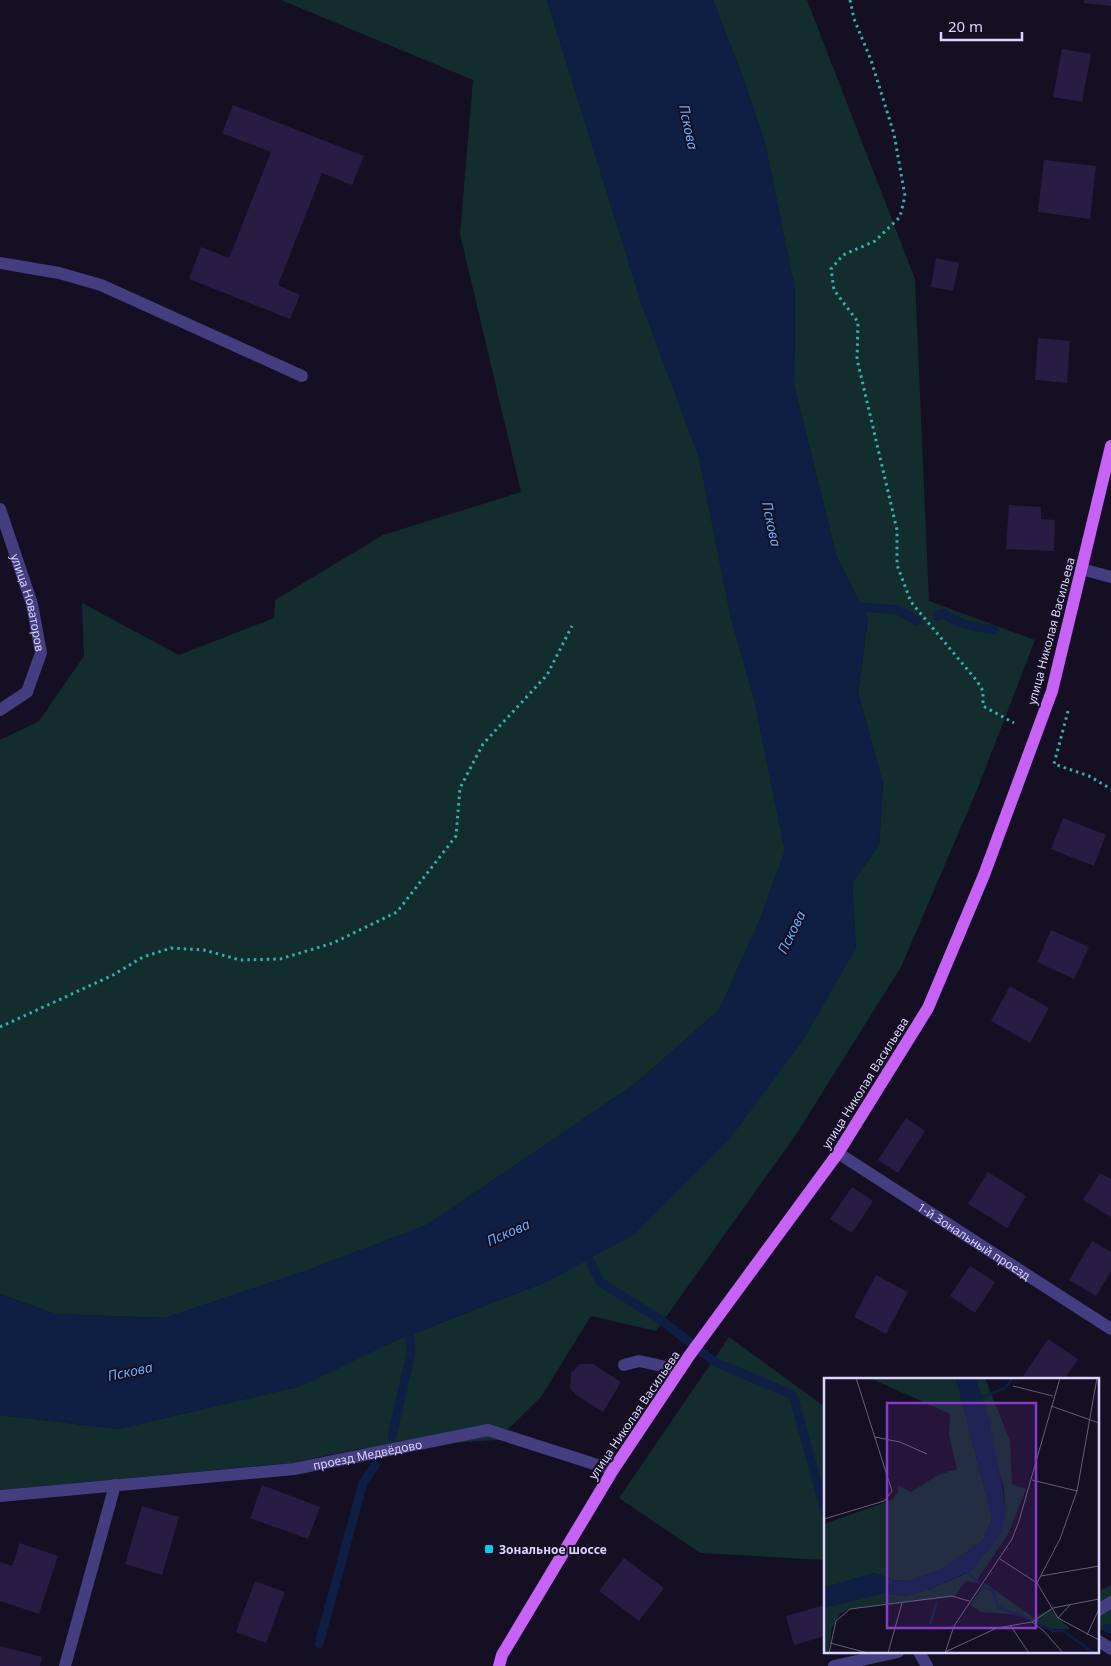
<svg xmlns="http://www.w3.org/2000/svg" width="1111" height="1666" font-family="'Noto Sans',sans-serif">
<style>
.green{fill:#132c2d}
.water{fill:#0f1f43}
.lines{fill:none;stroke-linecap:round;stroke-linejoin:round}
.stream{stroke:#0f1f43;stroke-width:9}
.building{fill:#271d43}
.path{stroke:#36aeae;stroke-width:3;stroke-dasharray:2.5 4;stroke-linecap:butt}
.service{stroke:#443d7f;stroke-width:12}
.minor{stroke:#443d7f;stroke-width:12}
.primary{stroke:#c762f6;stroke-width:12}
.poi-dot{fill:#0ecbee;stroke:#140f23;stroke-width:2}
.labels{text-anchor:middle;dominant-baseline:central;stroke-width:4;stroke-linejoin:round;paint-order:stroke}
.street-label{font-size:12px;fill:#dbd4fc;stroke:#140f23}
.poi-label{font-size:12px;font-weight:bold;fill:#dbd4fc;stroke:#140f23;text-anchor:start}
.water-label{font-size:14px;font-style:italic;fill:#68acf6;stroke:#140f23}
.inset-river{fill:none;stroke:#0f1f43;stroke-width:2.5}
.inset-road{fill:none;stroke:#645e7a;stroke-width:1}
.view{fill:#853dc5;fill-opacity:0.15;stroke:#853dc5;stroke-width:2.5}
.inset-edge{fill:none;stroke:#dbd4fc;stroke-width:2.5}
</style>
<rect width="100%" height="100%" fill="#140f23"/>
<!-- green -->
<path class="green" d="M281,0H547L642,305L699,457L731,618L754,698L785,851L759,922L719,1010L635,1084L427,1225L311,1269L165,1318L55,1314L0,1294V740L39,721L84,656L82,603L179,655L274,618L275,600L383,535L521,492L460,234L473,80Z
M713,0H807L915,279L929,601L1035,640L979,785L901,967L797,1133L656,1331L591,1316L541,1397L497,1440L358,1449L291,1463L0,1490V1415L118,1429L301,1386L392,1342L551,1280L856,948L852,883L879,845L883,784L858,692L868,619L837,558L794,385L795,290L765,143L745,83Z
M729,1337L825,1407V1560L700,1553L619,1498Z
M1111,1585V1635L1097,1627V1592Z"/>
<!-- water -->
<path class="water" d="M547,0H713L745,83L765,143L795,290L794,385L837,558L868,619L858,692L883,784L879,845L852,883L856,948L804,1039L729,1140L635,1234L551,1280L392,1342L301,1386L118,1429L0,1415V1294L55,1314L165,1318L311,1269L427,1225L635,1084L719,1010L759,922L785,851L754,698L731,618L699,457L642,305Z"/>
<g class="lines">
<!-- stream -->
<path class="stream" d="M851,606L898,610L917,621
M937,616L944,613C957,625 977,627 994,630
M584,1249L600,1282L661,1320L715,1362L793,1395L825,1511
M392,1436L411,1353L409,1324
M1107,1628L1111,1630
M319,1644L363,1483L375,1465"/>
</g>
<!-- building -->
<path class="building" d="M1084,0H1111V6L1084,3Z
M1062,49L1091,54L1082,102L1053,97Z
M233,105L364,156L352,185L322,173L278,285L300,295L290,319L189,279L201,247L229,258L271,152L222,133Z
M1044,160L1096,166L1090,219L1038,212Z
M936,258L959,263L953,291L931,287Z
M1038,338L1070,341L1067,383L1035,380Z
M1009,505L1041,507V519L1055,520L1054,551L1006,549Z
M1063,818L1106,835L1094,866L1051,849Z
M1051,930L1089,947L1074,979L1037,962Z
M1010,986L1049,1008L1030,1043L991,1021Z
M906,1118L925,1131L898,1173L878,1160Z
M988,1172L1026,1196L1007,1228L968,1204Z
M1100,1173L1111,1179V1217L1083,1200Z
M852,1187L873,1201L852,1233L830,1219Z
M1092,1241L1111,1252V1271L1096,1296L1069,1280Z
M970,1266L995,1282L975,1313L950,1296Z
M876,1275L908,1292L886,1334L854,1317Z
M1048,1339L1078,1359L1064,1380H1023L1021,1379Z
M580,1364H593L621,1382L603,1412L576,1395L570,1388L571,1373Z
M262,1485L320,1507L308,1539L250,1518Z
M142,1506L179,1517L162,1575L125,1564Z
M20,1543L58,1556L39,1614L0,1601V1562L12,1566Z
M624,1558L664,1588L639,1621L599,1591Z
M255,1581L285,1592L266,1643L236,1632Z
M825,1605V1636L794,1645L786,1616Z
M0,1646L42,1657L40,1666H0Z"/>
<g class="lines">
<!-- path -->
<path class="path" d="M850,0L854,19L871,60L894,134L905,196L900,217L875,241L843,255L831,269L834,290L858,322L857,359L897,530V565L911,602L977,681L983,691V706L1014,723
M1068,711L1054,764L1089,776L1111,789
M0,1027L113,975L143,957L171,948L204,950L240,960L280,959L333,943L397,912L456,836L460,788L483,744L547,675L572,626"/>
<!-- service -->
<path class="service" d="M0,263L59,273L101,285L302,376
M624,1365L639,1361L680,1370"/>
<!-- minor -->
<g class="minor">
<path id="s1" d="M0,509L32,604L41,653L27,692L0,710"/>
<path d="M1081,569L1111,577"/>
<path id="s2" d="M838,1153L1111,1329"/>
<path id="s3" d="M0,1496L294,1469L488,1430L613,1470"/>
<path d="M1097,1611L1111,1602"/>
<path d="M1097,1640L1111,1649"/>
<path d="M919,1652L927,1666"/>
<path d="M65,1666L115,1485"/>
<path d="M834,1666L898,1652"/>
</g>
<!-- primary -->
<path class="primary" d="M499,1666L502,1655L613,1470L689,1356L838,1153L928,1008L984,875L1052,691L1111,446"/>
</g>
<!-- markers -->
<rect class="poi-dot" x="484" y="1544" width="10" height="10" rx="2.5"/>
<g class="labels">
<!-- street labels -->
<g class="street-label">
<text stroke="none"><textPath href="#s1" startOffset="98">улица Новаторов</textPath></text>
<text transform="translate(1051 631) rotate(-75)">улица Николая Васильева</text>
<text transform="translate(865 1083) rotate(-58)">улица Николая Васильева</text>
<text stroke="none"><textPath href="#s2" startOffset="162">1-й Зональный проезд</textPath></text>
<text transform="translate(634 1415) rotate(-56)">улица Николая Васильева</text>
<text stroke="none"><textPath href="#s3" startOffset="370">проезд Медвёдово</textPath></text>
</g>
<!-- poi labels -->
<g class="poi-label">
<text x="499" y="1549">Зональное шоссе</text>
</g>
<!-- water labels -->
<g class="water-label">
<text transform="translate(689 127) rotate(78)">Пскова</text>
<text transform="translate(772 524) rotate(78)">Пскова</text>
<text transform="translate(791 932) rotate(-64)">Пскова</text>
<text transform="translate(508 1232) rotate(-24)">Пскова</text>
<text transform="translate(130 1371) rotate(-12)">Пскова</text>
</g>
</g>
<!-- overview -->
<g transform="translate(824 1378)">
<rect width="275" height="275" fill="#140f23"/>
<path d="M46,0H132L168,140L160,161L120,190L85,203L70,202L50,195L0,210V146L68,122L74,114V107L87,114L114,97L133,91L125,57L126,36ZM151,0H161L186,63L188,106L202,111L184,156L151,205L142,203L130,219L26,231L16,236L8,250L4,275H0V230L60,215L79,218L103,212L137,198L148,192L181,139L180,109L170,77L166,45ZM161,205L210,240L226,231L246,251H223L196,237L157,234L146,227Z" fill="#132c2d"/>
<path d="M132,0H151L166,45L182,131L178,153L171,165L148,192L103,212L79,218L60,215L0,230V210L50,195L70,202L85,203L120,190L160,161L168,140Z" fill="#0f1f43"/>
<path class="inset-river" d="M157,20L181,10L189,0M141,193L155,205M158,208L169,213L174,229L206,241M212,245L229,253H239L270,275M106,247L113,223"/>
<path class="inset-road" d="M189,8L229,18M227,28L275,45M51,59L76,64L103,76M208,102L253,113M0,141L60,123L68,113L32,0M176,181L213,205L234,240L275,262M217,198L275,188M213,205L236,161L253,113L273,0M234,240L246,227M208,244L220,253L239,275M186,247L205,275M263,257L274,233M6,265L44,275M121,274L173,250L208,244L229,230L275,221M5,275L12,243L26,231L128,218L145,223M64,275L78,225M121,275L130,248L188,161L195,143L236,0"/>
<path class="view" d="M63,25H212V250H63Z"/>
<rect width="275" height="275" class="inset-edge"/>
</g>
<!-- scale -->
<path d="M941 32v8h81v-8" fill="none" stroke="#dbd4fc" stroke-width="2.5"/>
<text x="948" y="32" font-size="15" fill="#dbd4fc" stroke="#140f23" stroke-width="4" paint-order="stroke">20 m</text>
</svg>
